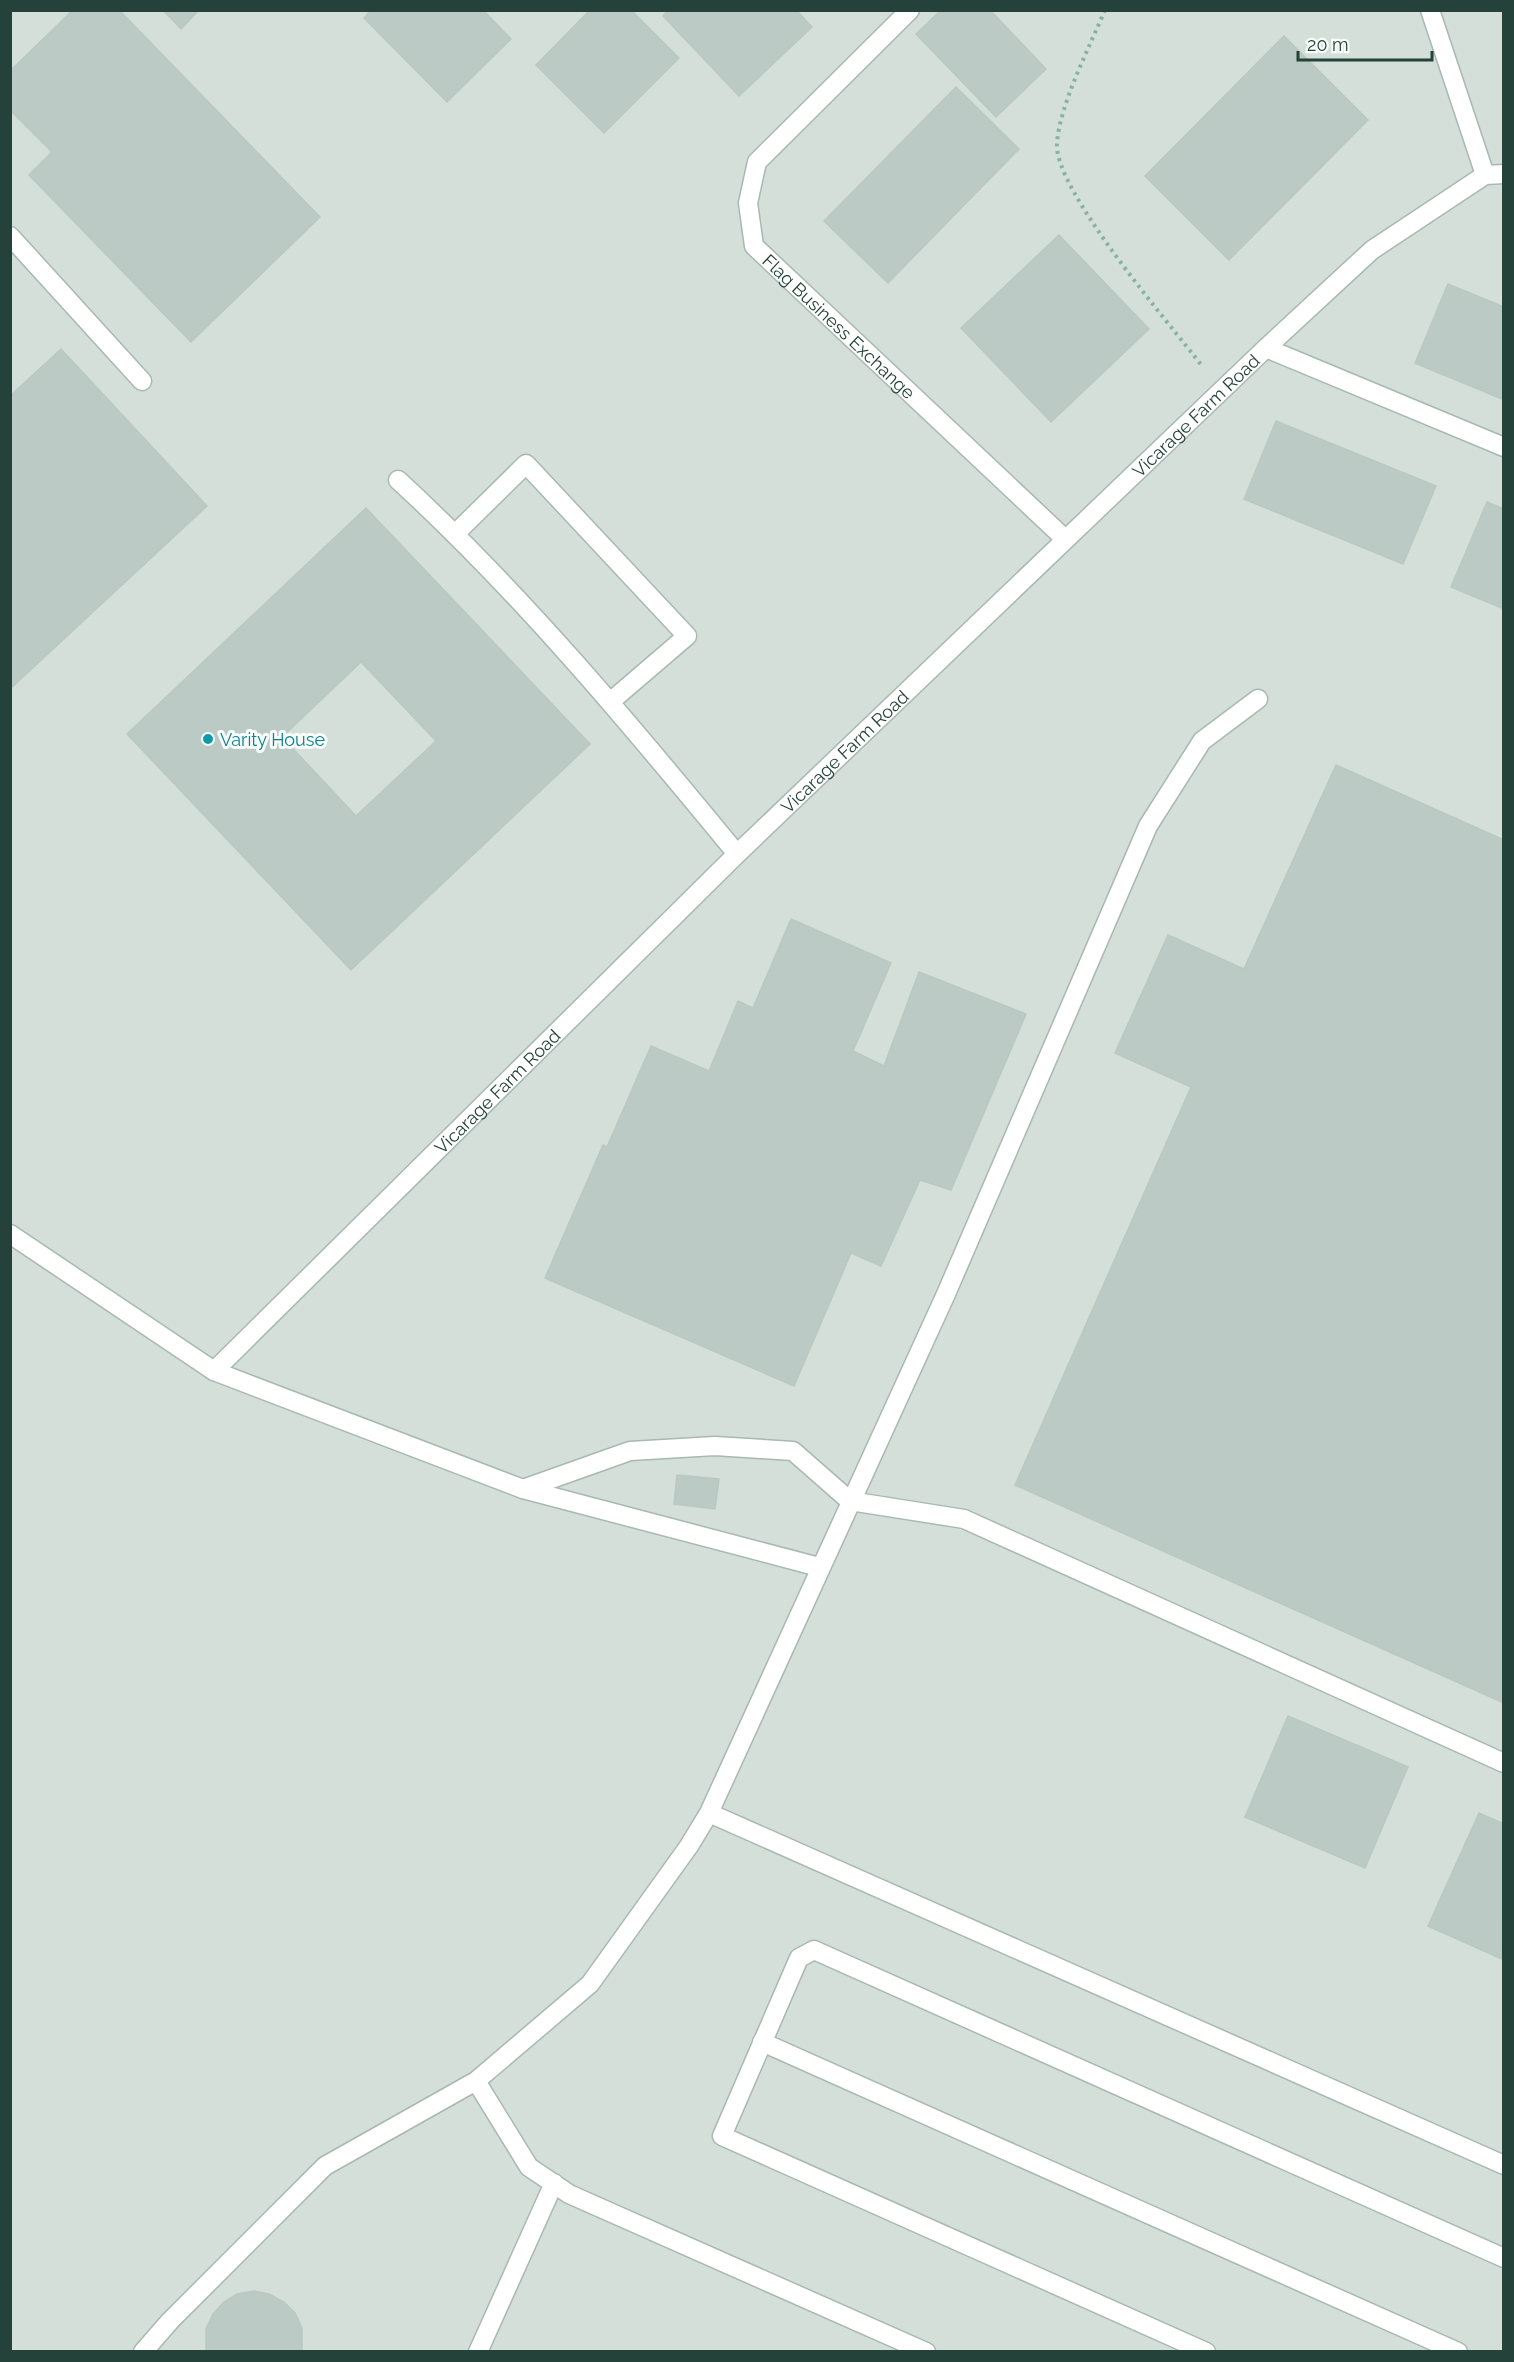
<svg xmlns="http://www.w3.org/2000/svg" width="1514" height="2362" font-family="Raleway,sans-serif">
<style>
.built{fill:#d4dfda}
.building{fill:#bbcac4;stroke:#b8c9c2;stroke-width:1.5;fill-rule:evenodd}
.lines{fill:none;stroke-linecap:round;stroke-linejoin:round}
.service-casing{stroke:#a8b8b2;stroke-width:21}
.minor-casing{stroke:#a8b8b2;stroke-width:21}
.path{stroke:#86b3a5;stroke-width:4;stroke-dasharray:3 4.5;stroke-linecap:butt}
.service{stroke:#fff;stroke-width:18}
.minor{stroke:#fff;stroke-width:18}
.culture-dot{fill:#0f9aa8;stroke:#f7fbf9;stroke-width:2}
.labels{text-anchor:middle;dominant-baseline:central;stroke-width:6;stroke-linejoin:round;paint-order:stroke}
.street-label{font-size:18px;fill:#24423a;stroke:#f7fbf9}
.culture-label{font-size:18px;fill:#0d838f;stroke:#f7fbf9;text-anchor:start}
</style>
<rect width="100%" height="100%" fill="#e6efeb"/>
<!-- built -->
<path class="built" d="M11,11H1503V2351H11Z"/>
<!-- building -->
<path class="building" d="M73,10H119L320,217L191,342L29,175L52,152L10,110V71Z
M163,10H199L181,29Z
M371,10H483L511,39L447,102L364,18Z
M590,10H631L679,58L604,133L536,65Z
M668,10H796L812,27L739,96L663,16Z
M941,10H990L1046,69L996,117L916,34Z
M1284,36L1368,120L1229,260L1145,176Z
M956,87L1019,149L888,283L824,221Z
M1059,235L1149,329L1051,422L961,328Z
M1448,284L1504,307V400L1415,363Z
M61,349L207,506L10,689V396Z
M1276,421L1436,486L1403,564L1244,499Z
M1487,502L1504,509V609L1451,587Z
M366,508L590,744L351,970L127,734ZM361,662L436,741L356,816L282,737Z
M1336,765L1504,840V1703L1015,1485L1191,1087L1115,1053L1168,935L1244,969Z
M791,919L891,963L853,1051L884,1066L919,972L1026,1014L951,1190L920,1180L881,1266L851,1253L794,1386L545,1278L603,1145L607,1147L651,1046L709,1071L738,1001L753,1008Z
M677,1475L719,1479L715,1509L674,1504Z
M1288,1716L1408,1767L1365,1868L1245,1817Z
M1479,1813L1504,1824L1502,1959L1428,1926Z
M254,2291L269,2294L284,2302L295,2313L302,2328V2352H206V2329L213,2314L224,2302L237,2294Z"/>
<g class="lines">
<!-- service casing -->
<g class="service-casing">
<path id="service" d="M1430,10L1485,175
M10,236L142,381
M1266,348L1504,447
M398,480C522,594 630,724 737,854
M456,533L526,464L687,636L610,702
M709,1813L1504,2165
M762,2042L1458,2352
M143,2352L170,2321L325,2166L476,2081
M478,2352L554,2183
M926,2352L569,2194L529,2167L476,2081L590,1984L689,1846L709,1813L946,1294L1148,826L1202,741L1258,699
M1206,2352L722,2136L799,1958L814,1950L1504,2258"/>
</g>
<!-- minor casing -->
<g class="minor-casing">
<g id="minor">
<path id="s1" d="M910,10L757,162L748,203L754,246L1064,538"/>
<path d="M10,1234L214,1371L523,1489L819,1567"/>
<path id="s2" d="M214,1371L737,854L1266,348L1372,250L1485,175L1504,174"/>
<path d="M523,1489L630,1451L715,1446L793,1451L850,1501L964,1519L1504,1763"/>
</g>
</g>
<!-- path -->
<path class="path" d="M1105,10C1089,48 1060,104 1057,143C1053,189 1170,324 1202,366"/>
<!-- service -->
<use href="#service" class="service"/>
<!-- minor -->
<use href="#minor" class="minor"/>
</g>
<!-- markers -->
<circle class="culture-dot" cx="208" cy="739" r="6"/>
<g class="labels">
<!-- street labels -->
<g class="street-label">
<text stroke="none"><textPath href="#s1" startOffset="418">Flag Business Exchange</textPath></text>
<text stroke="none"><textPath href="#s2" startOffset="1370">Vicarage Farm Road</textPath></text>
<text stroke="none"><textPath href="#s2" startOffset="884">Vicarage Farm Road</textPath></text>
<text stroke="none"><textPath href="#s2" startOffset="398">Vicarage Farm Road</textPath></text>
</g>
<!-- culture labels -->
<g class="culture-label">
<text x="220" y="739">Varity House</text>
</g>
</g>
<!-- border -->
<rect width="1514" height="2362" fill="none" stroke="#24423a" stroke-width="24"/>
<!-- scale -->
<path d="M1298 51v9h134v-9" fill="none" stroke="#24423a" stroke-width="3"/>
<text x="1307" y="51" font-size="18" fill="#24423a" stroke="#f7fbf9" stroke-width="4.5" paint-order="stroke">20 m</text>
</svg>
